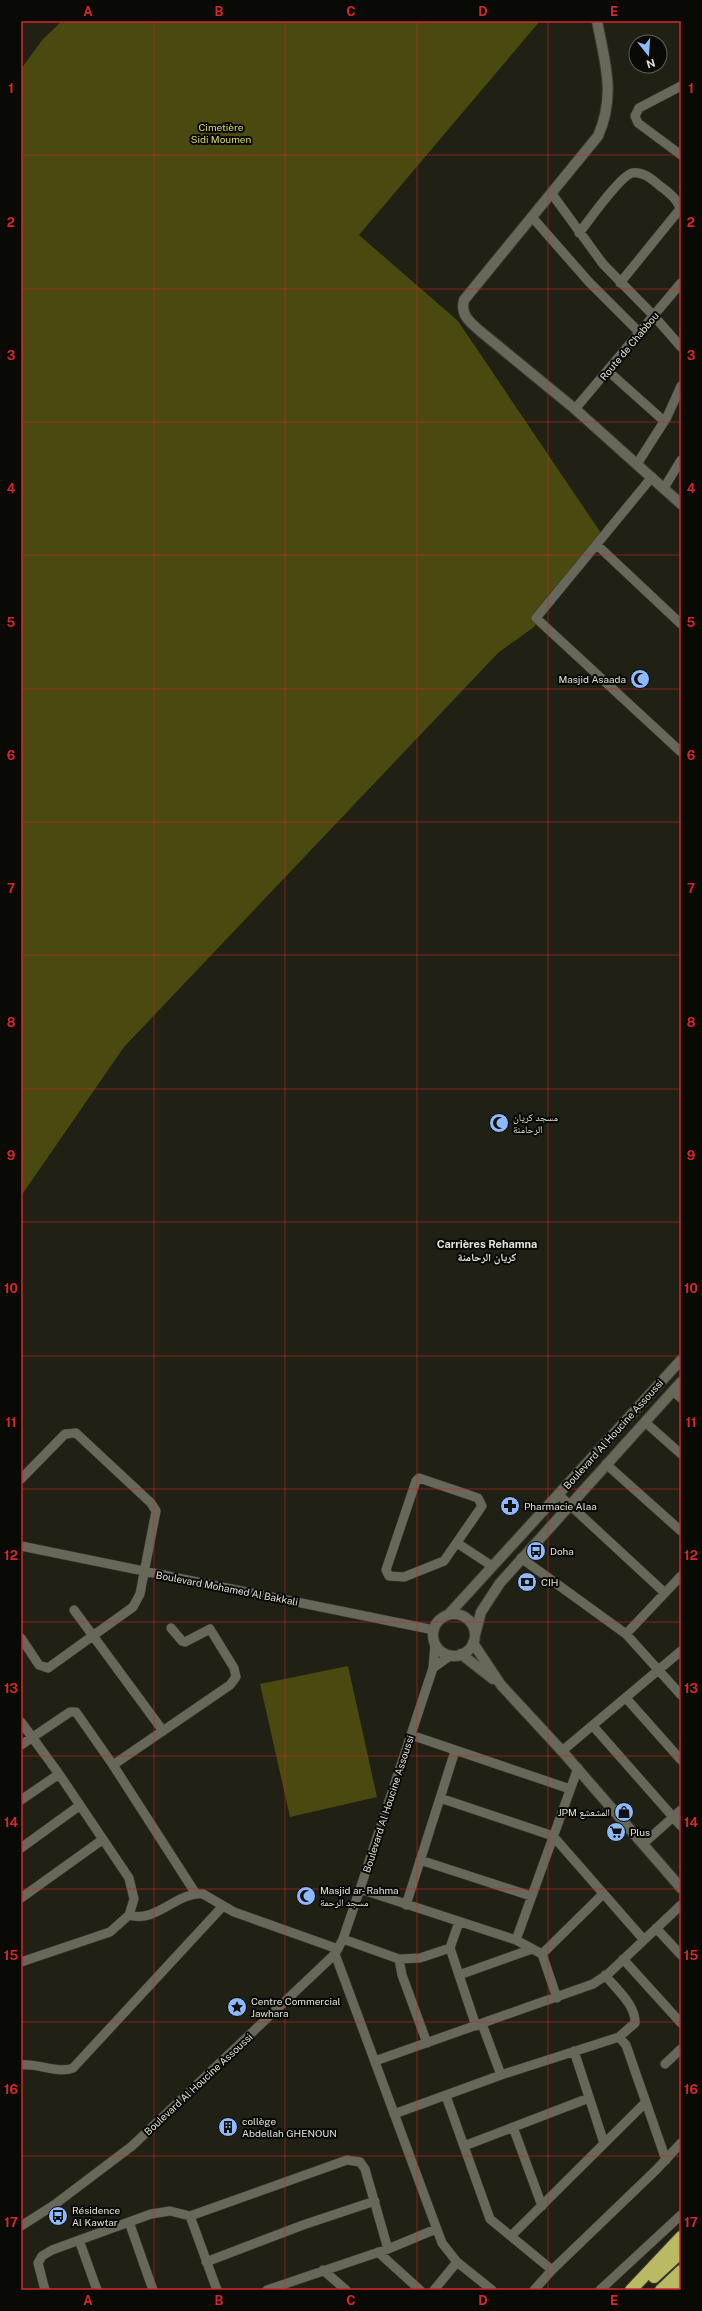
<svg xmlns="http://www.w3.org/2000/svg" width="702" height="2311" font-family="'Public Sans','Noto Naskh Arabic',sans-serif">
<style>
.green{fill:#494910}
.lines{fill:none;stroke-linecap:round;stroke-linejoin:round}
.street-casing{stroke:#393931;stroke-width:10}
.secondary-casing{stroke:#393931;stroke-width:12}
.highway-casing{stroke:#393931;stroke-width:14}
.street{stroke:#676859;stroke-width:9}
.secondary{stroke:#676859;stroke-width:10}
.highway{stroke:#b9ba61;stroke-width:12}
.grid{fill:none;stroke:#d62828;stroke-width:1;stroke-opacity:0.55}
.labels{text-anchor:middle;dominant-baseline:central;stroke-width:4;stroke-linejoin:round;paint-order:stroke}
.park-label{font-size:10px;fill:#d8d964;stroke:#090905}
.street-label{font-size:10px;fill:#e1e1d9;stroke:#090905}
.poi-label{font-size:10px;fill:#e1e1d9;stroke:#090905;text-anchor:start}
.neighbourhood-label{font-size:11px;font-weight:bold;fill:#e1e1d9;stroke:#090905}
.neatline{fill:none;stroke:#d62828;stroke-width:1.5}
.grid-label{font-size:13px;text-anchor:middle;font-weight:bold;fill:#d62828}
</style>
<rect width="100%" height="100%" fill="#202014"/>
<!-- green -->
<path class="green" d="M62,21H540L359,235L458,321L605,539L534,627L498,653L124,1047L21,1196V69L43,39Z
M348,1666L377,1797L290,1817L260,1684Z"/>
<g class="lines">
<!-- street casing -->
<g class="street-casing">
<path id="street" d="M681,86L639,108L635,116L638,123L681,155
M552,194L603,264L654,316L681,347
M532,217L589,282L640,333
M579,233C588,222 620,176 632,173C643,171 652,179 660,186C667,191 678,199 680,209L620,283
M608,371L664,421
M575,409L681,283
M637,464L667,417L681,386
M652,477L536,618L681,752
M664,488L681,460
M597,545L681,624
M673,1391L681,1398
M645,1422L681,1454
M606,1464L681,1531
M419,1478L478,1498L482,1506L444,1561L404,1577L389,1576L386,1570L416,1481Z
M21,1479L65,1434L76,1433L151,1503L156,1511L140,1594L133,1607L48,1668L39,1665L21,1638
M558,1494L665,1593
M457,1543L492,1566
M21,1546L434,1630
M521,1558L626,1634L681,1695
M74,1610L163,1731
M626,1634L681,1576
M433,1668L451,1655
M626,1698L681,1760
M21,1722L59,1774L129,1878L134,1899L129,1915L110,1932L21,1962
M593,1726L681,1826
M411,1735L570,1789
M21,1745L70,1712H76L113,1765L196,1894
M562,1751L681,1651
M113,1765L230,1685L236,1677L234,1668L210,1629L185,1642L182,1641L171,1628
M440,1798L553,1836L644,1940
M21,1800L59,1774
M643,1844L681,1810
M21,1848L79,1806
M420,1860L531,1896
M360,1889L516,1940L542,1954L557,1998
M21,1898L102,1840
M406,1905L455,1751
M129,1915C156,1924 177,1891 203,1894L234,1912L338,1949
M656,1928L681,1955
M343,1939L399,1959L420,1958L450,1948L459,1922
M516,1940L578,1768
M450,1948L476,2026
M335,1954L442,2243L457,2262L492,2290
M542,1954L603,1894
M399,1959L402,1975L427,2043
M623,1959L681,2023
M459,1975L532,1949
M605,1975C616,1989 636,2005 635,2023L619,2037
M482,2024L501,2075
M574,2051L604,2143
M375,2061L593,1984L608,1974L681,1905
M665,2064L681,2049
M21,2065C37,2063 60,2074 73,2068L223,1906
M446,2096L490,2219L552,2270
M394,2114L501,2075L619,2037L626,2045L666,2160
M513,2127L542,2206
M464,2146L589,2098
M190,2216L217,2290
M129,2222L153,2290
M21,2226L54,2205L132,2146L335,1954L343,1939L360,1889L433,1668L435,1644
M511,2236L645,2103
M79,2240L97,2290
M378,2252L420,2290
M206,2262L303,2225L375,2201
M323,2270L346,2290
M45,2290L38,2263L42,2256L52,2250L151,2214L170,2211L190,2216L347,2160L360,2162L365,2169L388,2249
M267,2290L388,2249L436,2229
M434,2290L457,2262
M534,2290L552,2270L657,2169L681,2143
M600,2290L681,2215"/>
</g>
<!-- secondary casing -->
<g class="secondary-casing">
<path id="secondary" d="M597,21C605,63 616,95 598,136L464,300C460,315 470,322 480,331L575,409L681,504
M433 1635a21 21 0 1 1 42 0a21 21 0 1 1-42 0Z
M448,1615L681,1360
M475,1635L481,1612L500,1583L681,1382
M473,1643L501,1685L562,1751L681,1888
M461,1654L493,1679"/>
</g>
<!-- highway casing -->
<g class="highway-casing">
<path id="highway" d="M654,2277L681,2252
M631,2290L681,2237
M661,2290L681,2271
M673,2290L681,2284"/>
</g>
<!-- street -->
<use href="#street" class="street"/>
<!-- secondary -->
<use href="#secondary" class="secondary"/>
<!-- highway -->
<use href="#highway" class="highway"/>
</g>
<!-- grid -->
<path class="grid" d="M154,21V2290M285,21V2290M417,21V2290M548,21V2290M21,155H681M21,289H681M21,422H681M21,555H681M21,689H681M21,822H681M21,955H681M21,1089H681M21,1222H681M21,1356H681M21,1489H681M21,1622H681M21,1756H681M21,1889H681M21,2022H681M21,2156H681"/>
<!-- icons -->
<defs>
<g id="mosque-disc" transform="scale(1)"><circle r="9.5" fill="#8eb9fc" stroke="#090905"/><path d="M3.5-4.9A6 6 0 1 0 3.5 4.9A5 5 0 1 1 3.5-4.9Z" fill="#111"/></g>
<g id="pharmacy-disc" transform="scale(1)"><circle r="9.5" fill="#8eb9fc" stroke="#090905"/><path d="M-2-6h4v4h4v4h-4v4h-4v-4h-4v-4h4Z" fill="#111"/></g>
<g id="bus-disc" transform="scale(1)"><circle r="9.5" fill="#8eb9fc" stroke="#090905"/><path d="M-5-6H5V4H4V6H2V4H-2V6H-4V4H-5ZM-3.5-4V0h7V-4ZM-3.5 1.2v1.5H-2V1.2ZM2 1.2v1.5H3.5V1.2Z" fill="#111"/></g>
<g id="bank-disc" transform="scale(1)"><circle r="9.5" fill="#8eb9fc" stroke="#090905"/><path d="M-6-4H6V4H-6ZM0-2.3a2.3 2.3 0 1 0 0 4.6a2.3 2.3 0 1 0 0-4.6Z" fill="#111"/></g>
<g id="shop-disc" transform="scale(1)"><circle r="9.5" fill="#8eb9fc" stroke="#090905"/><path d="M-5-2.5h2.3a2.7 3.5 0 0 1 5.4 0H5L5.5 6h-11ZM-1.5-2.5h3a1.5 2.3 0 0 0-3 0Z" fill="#111"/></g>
<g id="supermarket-disc" transform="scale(1)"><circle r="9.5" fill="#8eb9fc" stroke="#090905"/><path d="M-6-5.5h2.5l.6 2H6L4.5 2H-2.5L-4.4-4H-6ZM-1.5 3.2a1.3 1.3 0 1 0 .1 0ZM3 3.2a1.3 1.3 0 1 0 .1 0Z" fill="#111"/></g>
<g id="sight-disc" transform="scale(1)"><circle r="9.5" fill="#8eb9fc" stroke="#090905"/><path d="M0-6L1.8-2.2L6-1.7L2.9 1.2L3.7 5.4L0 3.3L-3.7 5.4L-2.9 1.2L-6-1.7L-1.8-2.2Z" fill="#111"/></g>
<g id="building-disc" transform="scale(1)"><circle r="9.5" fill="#8eb9fc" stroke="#090905"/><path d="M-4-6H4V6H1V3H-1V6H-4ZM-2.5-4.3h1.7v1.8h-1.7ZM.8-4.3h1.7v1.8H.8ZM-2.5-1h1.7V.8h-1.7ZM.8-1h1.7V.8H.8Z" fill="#111"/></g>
</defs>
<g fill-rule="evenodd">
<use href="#mosque-disc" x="640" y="679"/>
<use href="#mosque-disc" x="499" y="1123"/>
<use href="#pharmacy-disc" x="510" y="1506"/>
<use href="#bus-disc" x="536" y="1551"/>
<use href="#bank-disc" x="527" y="1582"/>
<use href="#shop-disc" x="624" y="1812"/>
<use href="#supermarket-disc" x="616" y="1832"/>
<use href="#mosque-disc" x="306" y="1896"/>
<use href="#sight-disc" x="237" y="2007"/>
<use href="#building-disc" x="228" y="2127"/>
<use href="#bus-disc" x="58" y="2216"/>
</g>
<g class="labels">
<!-- park labels -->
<g class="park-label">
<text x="221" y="127">Cimetière<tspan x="221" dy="12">Sidi Moumen</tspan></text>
</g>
<!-- street labels -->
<g class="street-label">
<text transform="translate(629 346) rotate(-50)">Route de Chabbou</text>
<text transform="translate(613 1434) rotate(-48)">Boulevard Al Houcine Assoussi</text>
<text transform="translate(227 1588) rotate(11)">Boulevard Mohamed Al Bakkali</text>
<text transform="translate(388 1804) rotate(-72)">Boulevard Al Houcine Assoussi</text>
<text transform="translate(198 2084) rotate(-43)">Boulevard Al Houcine Assoussi</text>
</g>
<!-- poi labels -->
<g class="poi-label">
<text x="626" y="679" text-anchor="end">Masjid Asaada</text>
<text x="513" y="1117">مسجد كريان<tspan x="513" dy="12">الرحامنة</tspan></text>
<text x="524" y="1506">Pharmacie Alaa</text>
<text x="550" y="1551">Doha</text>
<text x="541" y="1582">CIH</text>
<text x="610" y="1812" text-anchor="end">JPM المشعشع</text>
<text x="630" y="1832">Plus</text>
<text x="320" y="1890">Masjid ar- Rahma<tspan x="320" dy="12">مسجد الرحمة</tspan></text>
<text x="251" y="2001">Centre Commercial<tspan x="251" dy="12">Jawhara</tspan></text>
<text x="242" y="2121">collège<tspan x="242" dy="12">Abdellah GHENOUN</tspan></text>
<text x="72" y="2210">Résidence<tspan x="72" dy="12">Al Kawtar</tspan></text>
</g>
<!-- neighbourhood labels -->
<g class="neighbourhood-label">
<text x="487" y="1244">Carrières Rehamna<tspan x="487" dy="13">كريان الرحامنة</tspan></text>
</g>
</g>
<!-- border -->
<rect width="702" height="2311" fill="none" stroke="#090905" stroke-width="44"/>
<!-- north arrow -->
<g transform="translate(648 54) rotate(163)"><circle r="19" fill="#090905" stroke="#5f5f5a"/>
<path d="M0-3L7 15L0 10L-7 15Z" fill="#8eb9fc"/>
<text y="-6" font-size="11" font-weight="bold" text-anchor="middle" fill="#e1e1d9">N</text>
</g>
<rect x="22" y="22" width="658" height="2267" class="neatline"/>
<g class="grid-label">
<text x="88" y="16">A</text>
<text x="219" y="16">B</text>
<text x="351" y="16">C</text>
<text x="483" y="16">D</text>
<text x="614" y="16">E</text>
<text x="11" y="93">1</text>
<text x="691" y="93">1</text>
<text x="11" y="227">2</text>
<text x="691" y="227">2</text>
<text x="11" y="360">3</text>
<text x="691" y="360">3</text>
<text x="11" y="493">4</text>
<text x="691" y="493">4</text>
<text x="11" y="627">5</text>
<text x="691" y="627">5</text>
<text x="11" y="760">6</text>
<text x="691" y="760">6</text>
<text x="11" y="893">7</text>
<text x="691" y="893">7</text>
<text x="11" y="1027">8</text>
<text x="691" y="1027">8</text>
<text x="11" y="1160">9</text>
<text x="691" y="1160">9</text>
<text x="11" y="1293">10</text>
<text x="691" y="1293">10</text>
<text x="11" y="1427">11</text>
<text x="691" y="1427">11</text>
<text x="11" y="1560">12</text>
<text x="691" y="1560">12</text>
<text x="11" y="1693">13</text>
<text x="691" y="1693">13</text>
<text x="11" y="1827">14</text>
<text x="691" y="1827">14</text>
<text x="11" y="1960">15</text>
<text x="691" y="1960">15</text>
<text x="11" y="2094">16</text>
<text x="691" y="2094">16</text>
<text x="11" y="2227">17</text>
<text x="691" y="2227">17</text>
<text x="88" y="2305">A</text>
<text x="219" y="2305">B</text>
<text x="351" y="2305">C</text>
<text x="483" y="2305">D</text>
<text x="614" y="2305">E</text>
</g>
</svg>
